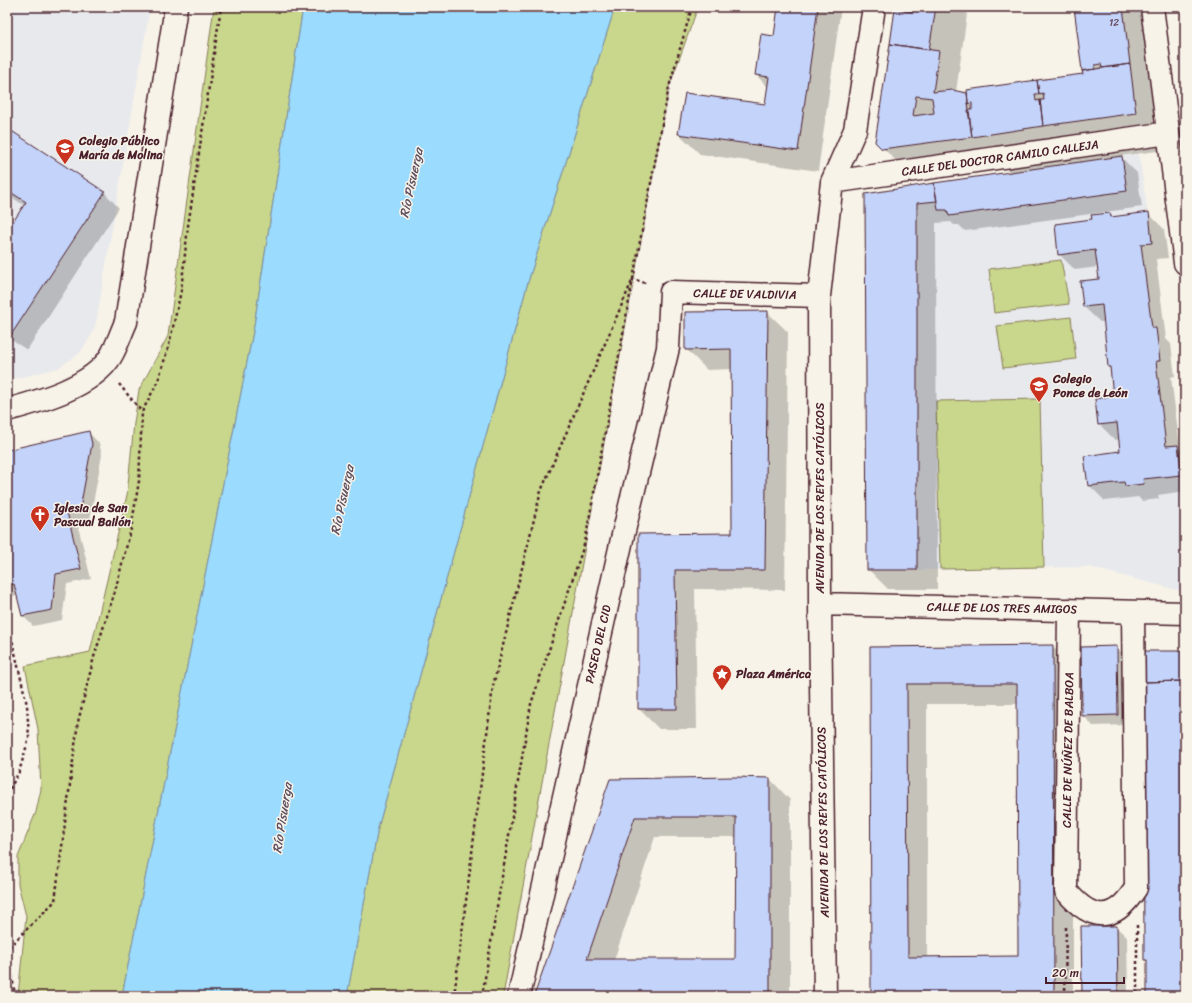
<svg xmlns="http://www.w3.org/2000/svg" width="1192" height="1003" font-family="Sriracha,sans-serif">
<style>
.built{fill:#e8e9ed}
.green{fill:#c8d78b;stroke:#897b5b}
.water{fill:#9bdbfd;stroke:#7b90a9}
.shadow{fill:#0003;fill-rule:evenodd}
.building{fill:#c4d3fa;stroke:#4a1f2b;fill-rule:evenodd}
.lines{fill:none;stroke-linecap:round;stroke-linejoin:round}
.minor-casing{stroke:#4a1f2b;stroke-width:25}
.path{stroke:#4a1f2b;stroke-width:2.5;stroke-dasharray:3 3;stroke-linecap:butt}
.minor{stroke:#f7f3e8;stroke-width:22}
.labels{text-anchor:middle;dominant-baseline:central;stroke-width:3;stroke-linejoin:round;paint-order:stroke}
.number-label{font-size:10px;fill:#684c5f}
.poi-label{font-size:12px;font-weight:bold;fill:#4a1f2b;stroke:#f7f3e8;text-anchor:start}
.street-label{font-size:12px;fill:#4a1f2b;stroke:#f7f3e8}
.water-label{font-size:13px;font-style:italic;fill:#5e4e60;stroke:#f7f3e8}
</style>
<rect width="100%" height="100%" fill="#f7f3e8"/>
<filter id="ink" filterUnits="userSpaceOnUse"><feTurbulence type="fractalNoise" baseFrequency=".025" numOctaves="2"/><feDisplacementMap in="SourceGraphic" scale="8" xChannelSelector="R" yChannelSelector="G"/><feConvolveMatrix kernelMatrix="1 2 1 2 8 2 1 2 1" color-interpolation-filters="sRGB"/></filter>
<g filter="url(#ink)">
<!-- built -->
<path class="built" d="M7,7H150L96,323L91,336L80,353L58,368L7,381Z
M1139,154L1152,243L1141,244L1152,328H1156L1158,344L1160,361L1156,362L1166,445H1178L1185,504V592L1089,567L917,570V203L936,201L1122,156Z"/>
<!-- green -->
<path class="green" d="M214,7H303L253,332L122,996H18L26,916L18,884V857L36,812L41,789L38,729L25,666L90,652L127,495L134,423L139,390L168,336Z
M615,7H698L669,87L503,996H347L378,828L528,282Z
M1061,260L1069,304L994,313L989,269Z
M1071,317L1076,359L1003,368L997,326Z
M1040,399L1044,567L940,569L936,401Z"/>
<!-- water -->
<path class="water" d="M303,7H615L528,282L378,828L347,996H122L253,332Z"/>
<!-- shadow -->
<path class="shadow" d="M779,7H841L818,171L700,154L679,134L766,105L768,87L756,75L775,37Z
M912,7H968L956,92L968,94L1084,74L1076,7H1154L1172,149L1120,156L1137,173L1142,207L965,231L959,225H954L951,222L936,223L937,589H888L868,569L866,194L1010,173L993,156L904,169L876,141L914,13V10Z
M7,129L104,192L119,208L27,350L7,337V233L25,206L7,194Z
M1148,213L1164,229L1168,258L1156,259L1166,339L1171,344L1173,361L1175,376L1171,377L1180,448L1185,453V491L1158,495L1159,499L1142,501L1138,497L1105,501L1089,485L1121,452L1120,439L1115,440L1099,424L1115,397L1111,369L1109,367L1105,322H1100L1084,307L1100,280L1098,267L1075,270L1059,254L1093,220L1110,214L1113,218Z
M767,312L788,332L785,590L695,589L697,729H659L639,709L638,535L733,534L732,369L707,370L686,349Z
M89,433L99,443L102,455L90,519L77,522L91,579L67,584L62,620L33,626L22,615L18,596H14L7,589V451Z
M1052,646L1073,667V996H873L872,995L871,648ZM927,704H1018L1019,957L927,958Z
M1116,647L1127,658L1128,725L1093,726L1083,715Z
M1144,652H1185V996L1148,995V963L1145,960Z
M770,779L790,800V996H535L611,780ZM655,837H736V960H614Z
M1116,927L1127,937L1128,996H1084L1083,995Z"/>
<!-- building -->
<path class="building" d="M778,7H818L798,151L678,134L685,93L765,104L769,77L755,75L761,34L774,36Z
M914,7H936L929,50L890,44L895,9L913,12Z
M1074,7H1123L1130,64L1102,68L1101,64L1095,65V69L1082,71Z
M1181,7H1185V39Z
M890,44L939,51L933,92L952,90L967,93L972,137L882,149L875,142ZM916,96L932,98L934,113L913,116Z
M1130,64L1136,113L1043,126L1040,100H1044L1043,93L1039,94L1037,80L1083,74L1082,71Z
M1037,80L1039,94H1035L1036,101L1040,100L1043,126L972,137L968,110H972V103L968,104L967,90Z
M7,128L105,192L11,335L7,333V231L26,202L7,190Z
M1122,156L1127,191L949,216L947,210H938L934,183Z
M934,183L937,201L917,203V570H867L865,194Z
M1149,212L1152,243L1141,244L1152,328H1156L1158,344L1160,361H1156L1166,446L1178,445L1182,475L1143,479L1144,484L1125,486L1124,482L1088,486L1084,456L1120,451L1117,423L1098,425L1095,399L1113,396L1110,367H1108L1102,305L1083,307L1080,281L1099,279L1095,250L1058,255L1055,224L1092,219L1091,215L1110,213L1111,217Z
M768,311L765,570H675L677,709H638V534L732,533L731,349L685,350V312Z
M89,431L92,444L80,509L67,512L81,569L56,574L52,610L22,616L14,584L7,586V450Z
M1053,645L1054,994L871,995L870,647ZM907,684H1017L1018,956L908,957Z
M1117,646L1118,715L1082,716L1081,647Z
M1143,651H1185V681L1143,682Z
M1181,681L1182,957H1185V995H1147V960H1144L1143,682Z
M734,777L770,778V996H534L610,779ZM635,817H736L735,959H587Z
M1081,926H1117L1118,995H1082Z"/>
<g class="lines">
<!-- minor casing -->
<g class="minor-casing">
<path id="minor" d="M1152,7L1185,263
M832,182L1168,133
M7,410C40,401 92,387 111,356C117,346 121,333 126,322L176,7
M820,604L1185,613
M1069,610L1066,891C1092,922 1114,923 1136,888L1133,613
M519,996L623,535L668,348L671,292L819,296
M825,996L820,604L819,296L832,182L855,130L874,7"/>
</g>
<!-- path -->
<path class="path" d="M119,384L142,412
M7,618L27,705L29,738L19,772L7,794
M1137,925V996
M7,940L15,996
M9,947L55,901L78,722L94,657L115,591L131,529L139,481L142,412L158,381L169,345L181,291L188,226L221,7
M454,996L493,686L541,491L633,279L669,87L692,7
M482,996L531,704L585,542L633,279L648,284
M1065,996L1066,926"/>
<!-- minor -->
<use href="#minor" class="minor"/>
</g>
</g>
<!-- icons -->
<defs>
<g id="school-pin" transform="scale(1)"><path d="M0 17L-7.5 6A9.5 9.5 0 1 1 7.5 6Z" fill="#c8321e" stroke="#f7f3e8"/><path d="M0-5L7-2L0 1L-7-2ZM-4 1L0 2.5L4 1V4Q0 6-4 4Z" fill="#fff"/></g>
<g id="church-pin" transform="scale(1)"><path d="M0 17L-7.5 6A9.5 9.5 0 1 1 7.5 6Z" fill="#c8321e" stroke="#f7f3e8"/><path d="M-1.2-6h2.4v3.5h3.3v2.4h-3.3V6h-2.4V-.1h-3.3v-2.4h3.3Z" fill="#fff"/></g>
<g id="sight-pin" transform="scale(1)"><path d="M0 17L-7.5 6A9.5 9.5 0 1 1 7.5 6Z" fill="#c8321e" stroke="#f7f3e8"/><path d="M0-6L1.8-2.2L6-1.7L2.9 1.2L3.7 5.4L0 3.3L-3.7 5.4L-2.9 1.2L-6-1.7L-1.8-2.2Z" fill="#fff"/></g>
</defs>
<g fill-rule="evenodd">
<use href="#school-pin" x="65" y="148"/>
<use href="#school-pin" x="1039" y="386"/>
<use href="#church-pin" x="40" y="515"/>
<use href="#sight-pin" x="722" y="674"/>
</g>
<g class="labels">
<!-- number labels -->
<g class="number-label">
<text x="1114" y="23">12</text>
</g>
<!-- poi labels -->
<g class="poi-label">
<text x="79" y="141">Colegio Público<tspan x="79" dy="14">María de Molina</tspan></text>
<text x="1053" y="379">Colegio<tspan x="1053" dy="14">Ponce de León</tspan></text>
<text x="54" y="508">Iglesia de San<tspan x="54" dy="14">Pascual Bailón</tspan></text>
<text x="736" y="674">Plaza América</text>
</g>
<!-- street labels -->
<g class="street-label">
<text transform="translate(1000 158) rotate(-8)">CALLE DEL DOCTOR CAMILO CALLEJA</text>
<text transform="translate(745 294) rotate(1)">CALLE DE VALDIVIA</text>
<text transform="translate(820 498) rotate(-90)">AVENIDA DE LOS REYES CATÓLICOS</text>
<text transform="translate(1002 608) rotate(1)">CALLE DE LOS TRES AMIGOS</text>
<text transform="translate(598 644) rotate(-77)">PASEO DEL CID</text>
<text transform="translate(1068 750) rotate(-89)">CALLE DE NÚÑEZ DE BALBOA</text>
<text transform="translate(823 822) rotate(-91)">AVENIDA DE LOS REYES CATÓLICOS</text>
</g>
<!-- water labels -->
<g class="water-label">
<text transform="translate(411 183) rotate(-78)">Río Pisuerga</text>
<text transform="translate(342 500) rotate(-78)">Río Pisuerga</text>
<text transform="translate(282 818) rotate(-81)">Río Pisuerga</text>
</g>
</g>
<!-- margin -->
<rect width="1192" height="1003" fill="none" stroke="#f7f3e8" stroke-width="24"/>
<rect x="12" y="12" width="1168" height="979" fill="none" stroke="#4a1f2b" stroke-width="1.5" filter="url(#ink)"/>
<!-- scale -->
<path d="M1046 977v6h78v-6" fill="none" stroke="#4a1f2b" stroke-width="2"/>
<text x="1052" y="977" font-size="12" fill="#4a1f2b" stroke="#f7f3e8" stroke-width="3" paint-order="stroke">20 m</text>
</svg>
